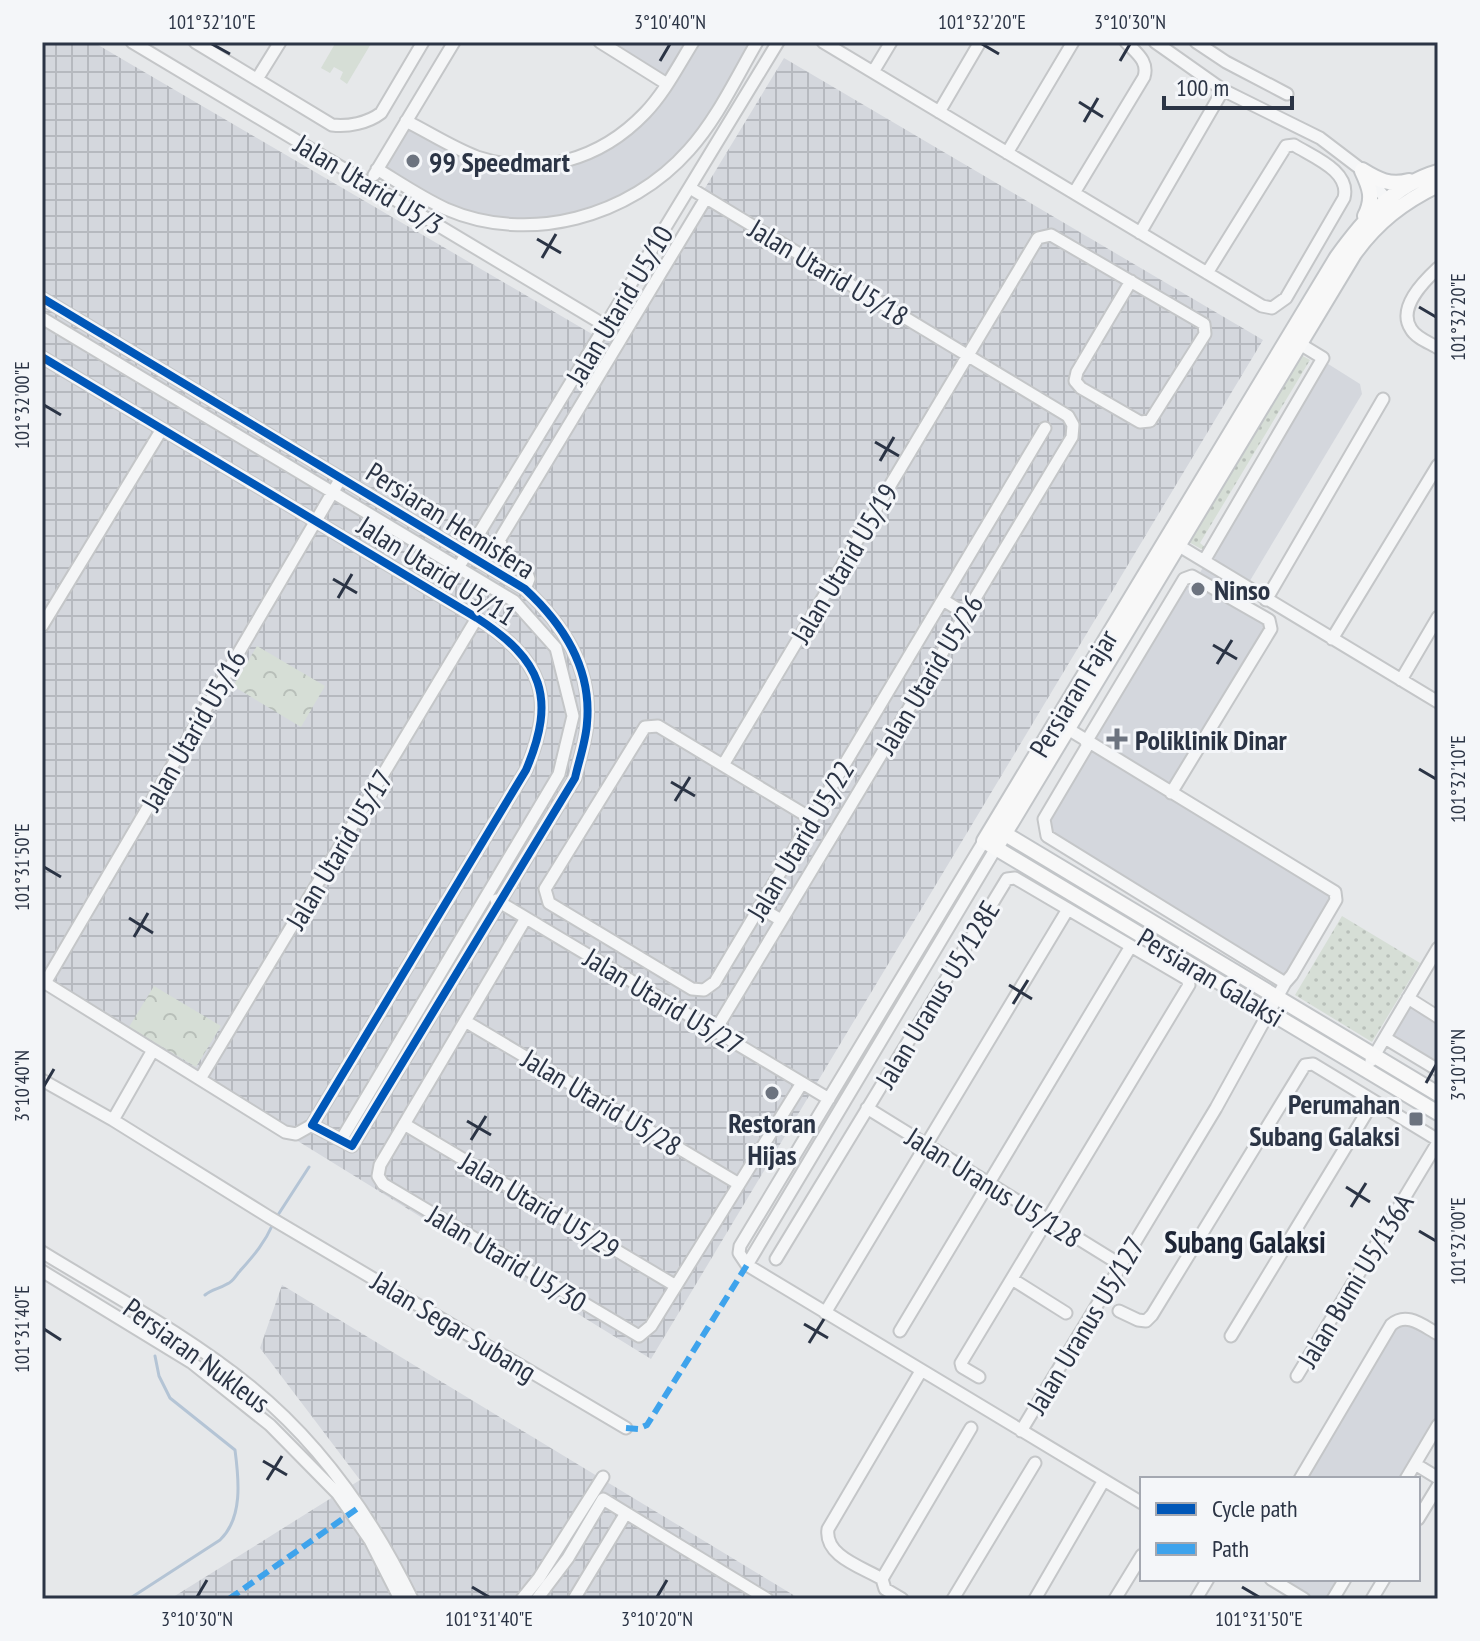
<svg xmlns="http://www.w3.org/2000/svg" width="1480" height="1641" font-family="'PT Sans Narrow',sans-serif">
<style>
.built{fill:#d4d7dd}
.industrial{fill:url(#industrial-grid)}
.grass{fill:url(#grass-dots)}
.forest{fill:url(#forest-crowns)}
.green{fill:#d6ded6}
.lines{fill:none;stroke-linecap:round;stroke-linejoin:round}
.stream{stroke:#b4c4d5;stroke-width:3}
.minor-casing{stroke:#c4c6c8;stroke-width:15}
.major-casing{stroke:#c2c5c8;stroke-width:18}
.minor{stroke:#f5f6f7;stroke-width:11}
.major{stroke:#f8f8f8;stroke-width:14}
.quiet{stroke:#3ea3ec;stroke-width:6;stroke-dasharray:12 6;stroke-linecap:butt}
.cycleway-casing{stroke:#f4f6f9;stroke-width:13}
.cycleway{stroke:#0057b8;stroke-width:8}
.ticks{fill:none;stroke:#2b3445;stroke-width:3}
.poi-dot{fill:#6c737f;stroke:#f4f6f9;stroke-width:3}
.labels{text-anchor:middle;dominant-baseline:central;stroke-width:6;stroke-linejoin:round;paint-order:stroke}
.poi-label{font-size:28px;font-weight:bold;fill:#2b3445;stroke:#f4f6f9;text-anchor:start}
.street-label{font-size:28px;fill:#2b3445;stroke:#f4f6f9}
.neighbourhood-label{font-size:30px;font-weight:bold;fill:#1d2536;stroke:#f4f6f9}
.neatline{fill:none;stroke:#2b3445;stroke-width:3}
.ticks-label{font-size:20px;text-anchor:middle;fill:#2b3445}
</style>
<defs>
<pattern id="industrial-grid" width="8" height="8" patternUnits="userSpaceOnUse" patternTransform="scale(2)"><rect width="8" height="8" fill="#d4d7dd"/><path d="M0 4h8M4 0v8" fill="none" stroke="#b6b9bf"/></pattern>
<pattern id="grass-dots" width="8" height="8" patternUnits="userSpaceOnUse" patternTransform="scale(2)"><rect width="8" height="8" fill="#d6ded6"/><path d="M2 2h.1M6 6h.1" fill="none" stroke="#b8bfb9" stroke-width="1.8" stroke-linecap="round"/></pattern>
<pattern id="forest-crowns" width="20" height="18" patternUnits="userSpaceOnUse" patternTransform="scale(2)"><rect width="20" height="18" fill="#d6ded6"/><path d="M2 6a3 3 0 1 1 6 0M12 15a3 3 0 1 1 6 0" fill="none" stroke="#b8bfb9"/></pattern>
</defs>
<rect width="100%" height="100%" fill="#e6e8ea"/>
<!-- built -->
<path class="built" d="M609,42H753L705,123L687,147L648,182L599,209L544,220L492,218L449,207L382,168L408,126L477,162L520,171L572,165L616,146L639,128L660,105L674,83Z
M1325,362L1360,384L1362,394L1236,604L1267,623L1268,627L1167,794L1333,894V900L1284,979L1050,834L1047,820L1191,580L1195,581Z
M1409,1003L1438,1020V1067L1389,1037Z
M1409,1323L1438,1339V1418L1401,1479H1305L1397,1326Z
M1278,1579H1341L1329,1599H1310Z"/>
<!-- industrial -->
<path class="industrial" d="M42,42H93L592,334L626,318L784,58L1263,340L651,1359L42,983Z
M282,1285L800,1599H170L360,1480L260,1348Z"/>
<!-- grass -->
<path class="grass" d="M1301,355L1310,360L1200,543L1205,547L1203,550L1187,541Z
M1342,916L1420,963L1372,1042L1295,995Z"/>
<!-- forest -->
<path class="forest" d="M257,646L325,686L301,727L233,686Z
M154,986L221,1026L196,1067L129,1027Z"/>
<!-- green -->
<path class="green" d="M336,42H372L347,84L340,79L343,72L334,67L330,73L321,68Z"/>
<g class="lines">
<!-- stream -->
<path class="stream" d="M276,1218L309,1167
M205,1295C212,1289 219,1289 227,1284C233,1282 236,1275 240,1271C254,1255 264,1244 273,1224
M129,1599L220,1540C243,1518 239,1480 235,1450L170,1398L159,1376L155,1356"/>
<!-- minor casing -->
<g class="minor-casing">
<path id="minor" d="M132,42L606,326
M195,42L332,125C348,127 368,123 381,113L423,42
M600,42L667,84
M823,42C969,130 1116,218 1262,306L1272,308L1286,298L1344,198C1351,171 1313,157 1294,145L1286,146L1207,273
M1155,42L1223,90L1320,138L1362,170L1391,205
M1196,42L1226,62L1287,94
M873,72L891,42
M257,79L280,42
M939,112L980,42
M406,121C430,133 453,148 477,157C539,178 601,159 645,113C665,92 678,66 693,42
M1007,153L1073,42
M377,169C400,183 422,198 446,209C529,245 630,217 689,150C717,119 736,78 757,42
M374,175L454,42
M690,188L1068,416L1073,425L1072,437L715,1031
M1074,193L1144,77C1149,61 1136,53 1126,42
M1140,233L1223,90
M1438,268C1423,282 1397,308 1411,329C1416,338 1430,343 1438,348
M42,298L525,589C563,624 592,669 587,723C586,741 579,760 575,778L352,1146L312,1125L526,770C557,697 542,660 477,618L42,357
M42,318L514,601L556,648L573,716L559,774L341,1140
M1171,541L1438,702
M1204,561L1323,358L1295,341
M458,568L778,42
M525,589L529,579L526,570L502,552L500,539L706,198
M943,600L966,614
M1266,600L1383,399
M42,626L162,429
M1332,639L1438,465
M1401,680L1438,617
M1068,729L1335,892L1336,900L1292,975L1285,983
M1086,742L1184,579L1192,576L1269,620L1271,629L1171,793
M723,765L1038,238L1051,235L1204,324L1205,334L1150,421L1140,422L1081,388L1075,381L1077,372L1131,281
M812,819L658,726L645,727L545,889L549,903L692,989L704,990L715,982L1045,428
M984,841L740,1246L739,1253L747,1265L1142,1503
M496,900L829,1099
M759,907L781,920
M526,918L380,1165L378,1176L383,1184L639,1336L651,1326L802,1083
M42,981L285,1132L296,1134L312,1125
M45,983L341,478
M1408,998L1438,1017
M465,1021L739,1184
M1385,1038L1438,1070
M1371,1061L1438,948
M200,1079L477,618
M42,1080L113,1120L269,1217L626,1428
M867,1108L1121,1265
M113,1120L153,1050
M404,1124L676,1286
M42,1252C112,1295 187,1335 251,1387C321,1444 373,1519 412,1599
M776,1259L1007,879L1015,878L1187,979L1189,985L961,1363L962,1367L979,1377
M747,1265L996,848
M42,1271L191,1362L270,1425L338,1494L370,1540L400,1599
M1012,1279L1066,1313
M1119,1311L1138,1320L1146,1321L1152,1315L1305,1065L1313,1064L1438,1140
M825,1313L1068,909
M900,1331L1131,946
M1231,1336L1373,1102
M1297,1376L1438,1142
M1021,1431L1216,1108L1285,983L1047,836L1044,819L1089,743
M1415,1464L1438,1478
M1300,1479L1391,1325C1407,1311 1423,1326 1438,1334
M1406,1479L1438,1425
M1418,1519L1438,1486
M882,1579L971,1428
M1271,1579L1304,1599
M522,1599L539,1578L603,1477
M537,1599L568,1558L603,1499L767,1599
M574,1599L626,1513
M902,1599L885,1589L882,1579C862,1567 824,1556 828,1529L921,1371
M953,1599L1035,1463
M1035,1599L1104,1480
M1115,1599L1142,1555
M1196,1599L1208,1579
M1333,1599L1345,1579
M1372,1599L1384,1579"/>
</g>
<!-- major casing -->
<g class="major-casing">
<path id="major" d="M1362,170C1378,180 1390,186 1409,181
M1362,171C1370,188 1374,198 1365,216
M1438,172C1393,185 1363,221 1337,257L984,841L1438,1113
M997,829L1438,1094
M996,848L1354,254C1377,222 1403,202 1438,185"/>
</g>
<!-- minor -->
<use href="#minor" class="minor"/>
<!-- major -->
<use href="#major" class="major"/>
<!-- quiet -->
<path class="quiet" d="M626,1428L638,1429L647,1425L747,1265
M229,1599L361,1506"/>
<!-- cycleway casing -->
<g class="cycleway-casing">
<path id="cycleway" d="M42,298L525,589C563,624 592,669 587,723C586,741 579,760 575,778L352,1146L312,1125L526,770C557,697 542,660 477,618L42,357"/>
</g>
<!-- cycleway -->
<use href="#cycleway" class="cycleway"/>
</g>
<!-- ticks -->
<path class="ticks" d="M212,44L230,54M982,44L999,54M660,61L670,44M1120,61L1130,44M1079,102L1103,117M1084,122L1098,98M537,239L561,253M542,258L556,234M1419,307L1436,317M44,405L61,415M875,442L899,456M880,461L894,437M333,579L357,593M338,598L352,574M1213,645L1237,659M1217,664L1232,640M1419,769L1436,779M671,782L695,796M675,801L690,777M44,867L61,877M129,918L153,933M134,937L148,913M1009,985L1032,999M1013,1004L1028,980M1426,1083L1436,1065M44,1086L54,1069M467,1121L491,1135M471,1140L486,1116M1346,1187L1370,1202M1351,1207L1366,1183M1419,1231L1436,1241M804,1324L828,1338M44,1329L61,1340M809,1343L824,1319M263,1461L287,1475M267,1480L282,1456M472,1587L489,1597M1242,1587L1259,1597M197,1597L207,1580M657,1597L667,1580"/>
<!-- markers -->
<g class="poi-dot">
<circle cx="413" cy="161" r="8"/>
<circle cx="1198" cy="589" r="8"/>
<path d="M1113 727h8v8h8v8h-8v8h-8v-8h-8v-8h8z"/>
<circle cx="772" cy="1093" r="8"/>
<rect x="1408" y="1111" width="16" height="16" rx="4"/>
</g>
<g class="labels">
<!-- poi labels -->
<g class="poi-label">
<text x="429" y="161">99 Speedmart</text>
<text x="1214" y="589">Ninso</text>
<text x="1135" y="739">Poliklinik Dinar</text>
<text x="1400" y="1103" text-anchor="end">Perumahan<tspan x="1400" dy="32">Subang Galaksi</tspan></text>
<text x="772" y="1122" text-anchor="middle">Restoran<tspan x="772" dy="32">Hijas</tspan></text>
</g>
<!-- street labels -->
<g class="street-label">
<text transform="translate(369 184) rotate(31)">Jalan Utarid U5/3</text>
<text transform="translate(829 272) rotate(31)">Jalan Utarid U5/18</text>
<text transform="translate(619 305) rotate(-59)">Jalan Utarid U5/10</text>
<text transform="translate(451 520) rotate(32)">Persiaran Hemisfera</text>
<text transform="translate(844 563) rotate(-59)">Jalan Utarid U5/19</text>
<text transform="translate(437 570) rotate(32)">Jalan Utarid U5/11</text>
<text transform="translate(929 674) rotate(-59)">Jalan Utarid U5/26</text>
<text transform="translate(1073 693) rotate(-59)">Persiaran Fajar</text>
<text transform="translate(193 730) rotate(-60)">Jalan Utarid U5/16</text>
<text transform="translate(800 840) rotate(-59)">Jalan Utarid U5/22</text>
<text transform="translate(339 849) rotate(-59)">Jalan Utarid U5/17</text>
<text transform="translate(1211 977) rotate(31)">Persiaran Galaksi</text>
<text transform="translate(937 994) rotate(-59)">Jalan Uranus U5/128E</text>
<text transform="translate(664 1001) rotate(31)">Jalan Utarid U5/27</text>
<text transform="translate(602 1102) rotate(31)">Jalan Utarid U5/28</text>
<text transform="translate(994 1187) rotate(32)">Jalan Uranus U5/128</text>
<text transform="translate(540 1205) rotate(31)">Jalan Utarid U5/29</text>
<text transform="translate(507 1258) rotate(31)">Jalan Utarid U5/30</text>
<text transform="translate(1355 1280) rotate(-59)">Jalan Bumi U5/136A</text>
<text transform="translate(1085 1325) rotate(-59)">Jalan Uranus U5/127</text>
<text transform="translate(454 1326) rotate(31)">Jalan Segar Subang</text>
<text transform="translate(197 1355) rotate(36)">Persiaran Nukleus</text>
</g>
<!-- neighbourhood labels -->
<g class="neighbourhood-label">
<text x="1245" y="1241">Subang Galaksi</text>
</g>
</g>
<!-- border -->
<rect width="1480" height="1641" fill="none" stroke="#f4f6f9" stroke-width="88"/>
<!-- legend -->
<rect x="1140" y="1477" width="280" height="104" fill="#f4f6f9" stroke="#a4a8b1" stroke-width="2"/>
<rect x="1156" y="1503" width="40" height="12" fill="#0057b8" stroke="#a4a8b1" stroke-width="2"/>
<text x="1212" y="1517" font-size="24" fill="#2b3445">Cycle path</text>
<rect x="1156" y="1543" width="40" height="12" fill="#3ea3ec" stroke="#a4a8b1" stroke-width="2"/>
<text x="1212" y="1557" font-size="24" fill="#2b3445">Path</text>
<!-- scale -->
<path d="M1164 96v12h128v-12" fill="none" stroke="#2b3445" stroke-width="4"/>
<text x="1176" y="96" font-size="24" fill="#2b3445" stroke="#f4f6f9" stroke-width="6" paint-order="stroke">100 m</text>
<rect x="44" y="44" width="1392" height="1553" class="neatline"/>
<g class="ticks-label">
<text x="212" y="29">101°32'10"E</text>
<text x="670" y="29">3°10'40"N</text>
<text x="982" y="29">101°32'20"E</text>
<text x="1130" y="29">3°10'30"N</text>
<text transform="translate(1458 317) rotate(-90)" y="7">101°32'20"E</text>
<text transform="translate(22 405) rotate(-90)" y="7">101°32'00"E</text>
<text transform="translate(1458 779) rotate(-90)" y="7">101°32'10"E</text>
<text transform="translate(22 867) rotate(-90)" y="7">101°31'50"E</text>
<text transform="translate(1458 1065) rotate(-90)" y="7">3°10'10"N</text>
<text transform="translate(22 1086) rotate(-90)" y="7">3°10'40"N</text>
<text transform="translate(1458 1241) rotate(-90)" y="7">101°32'00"E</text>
<text transform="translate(22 1329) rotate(-90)" y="7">101°31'40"E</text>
<text x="197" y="1626">3°10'30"N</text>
<text x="489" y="1626">101°31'40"E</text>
<text x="657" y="1626">3°10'20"N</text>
<text x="1259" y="1626">101°31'50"E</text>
</g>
</svg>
